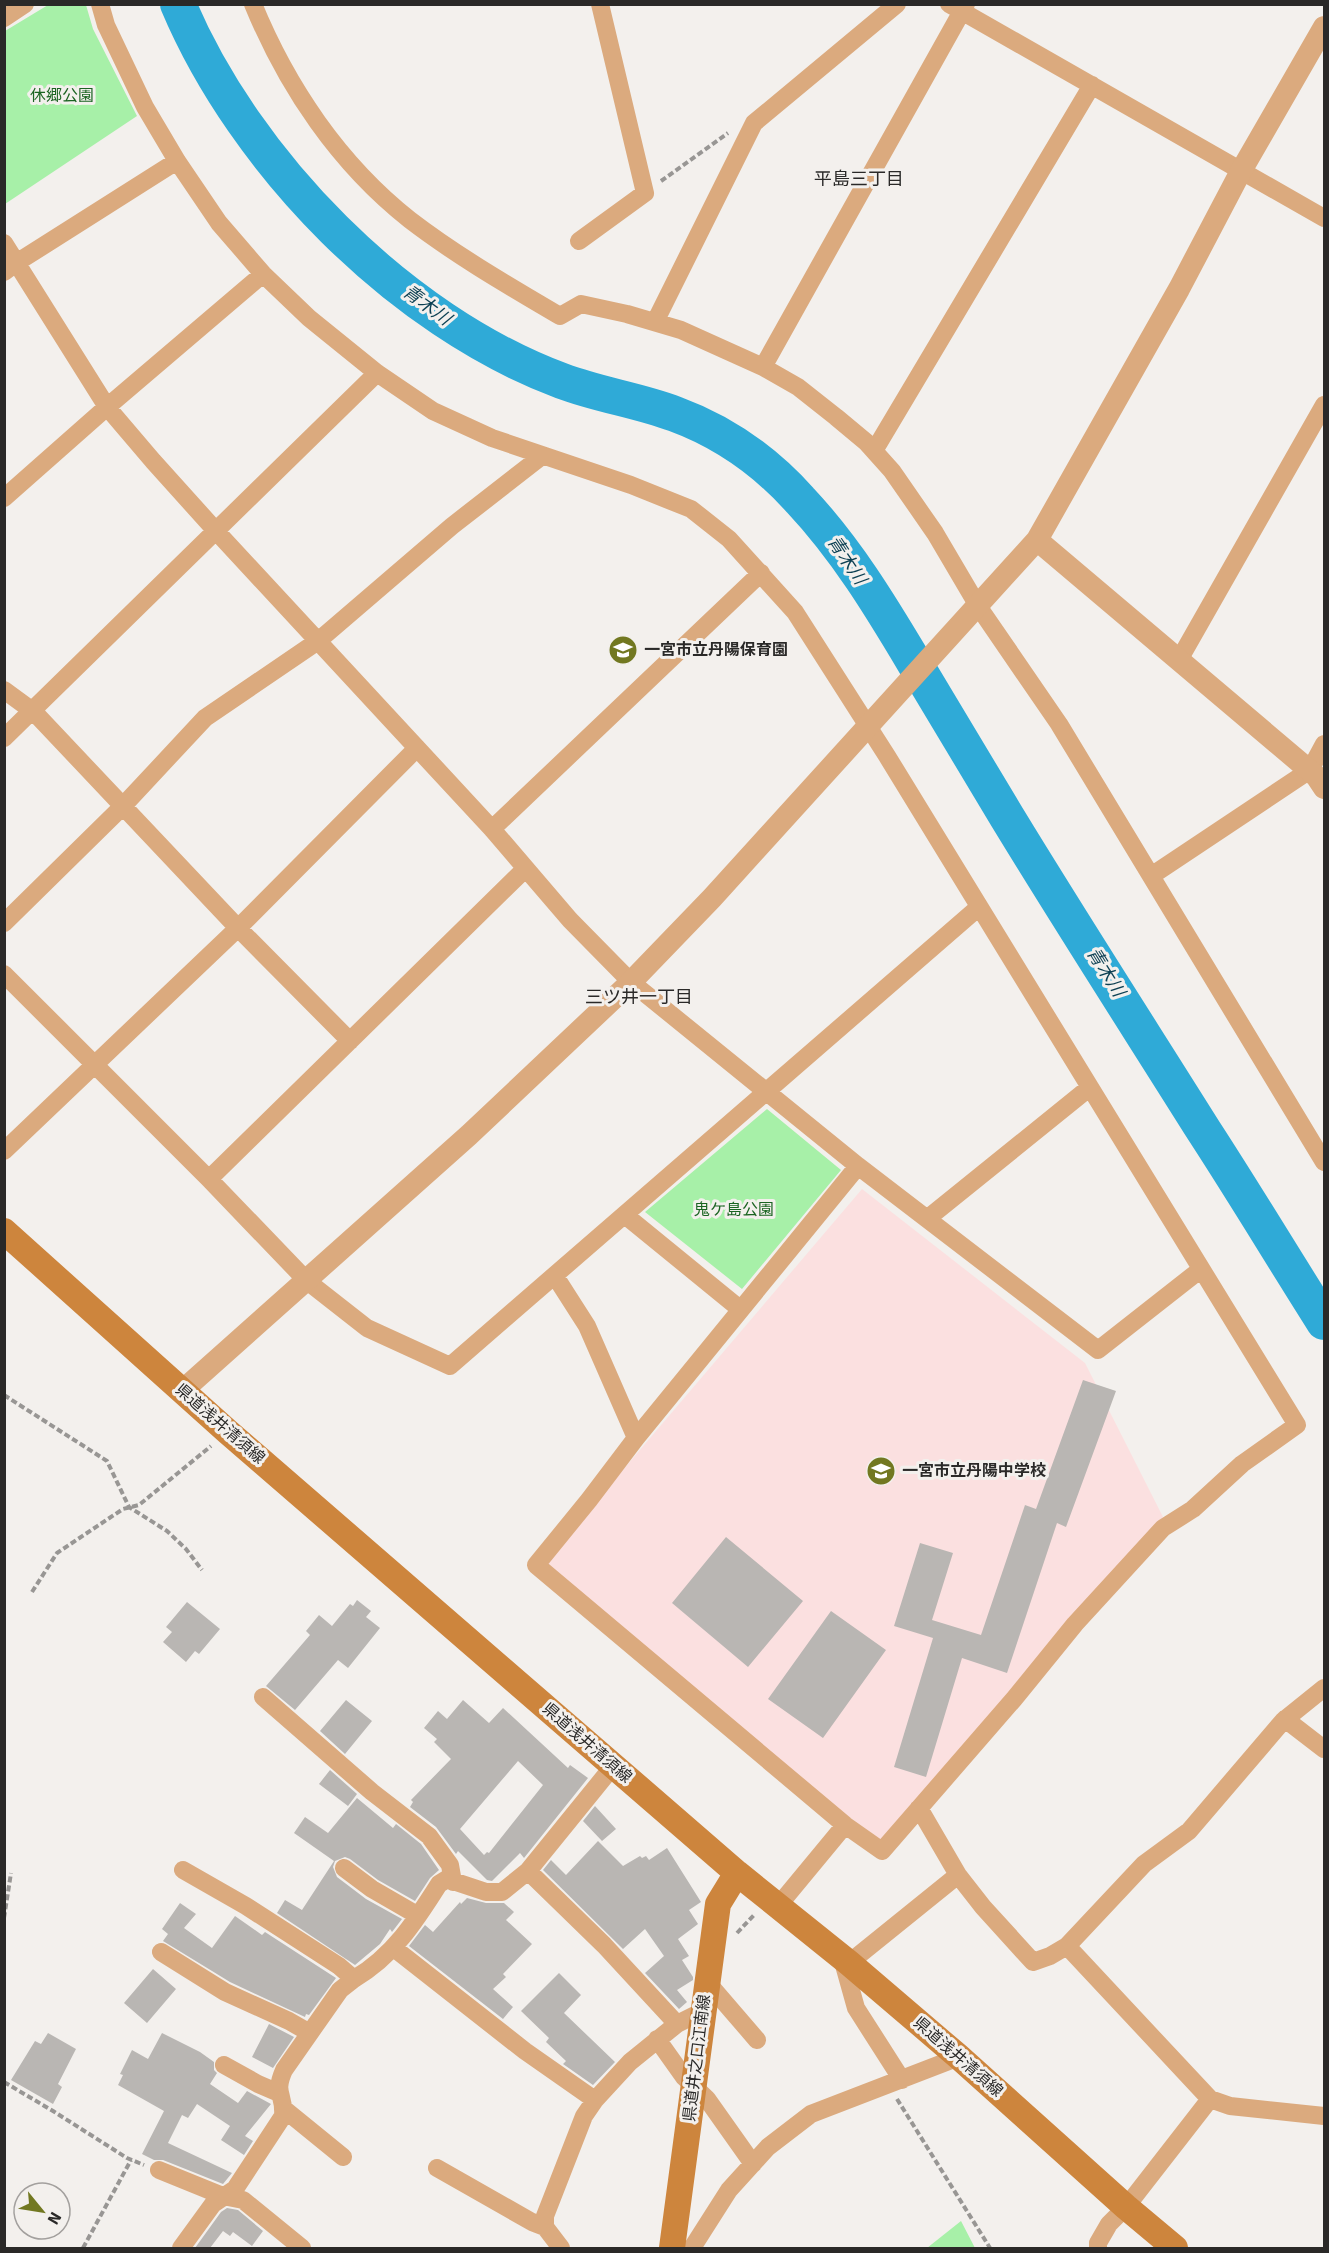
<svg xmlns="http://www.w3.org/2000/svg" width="1329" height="2253" font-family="Signika,'Noto Sans JP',sans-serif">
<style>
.education{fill:#fbe0e0}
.green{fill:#a7f0a8}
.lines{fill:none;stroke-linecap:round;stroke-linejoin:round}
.river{stroke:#2faad7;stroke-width:36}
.building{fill:#b9b6b3;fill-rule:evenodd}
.path{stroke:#989694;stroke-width:4;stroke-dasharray:6 3;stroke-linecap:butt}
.minor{stroke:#dbaa7e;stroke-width:18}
.tertiary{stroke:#dbaa7e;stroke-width:22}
.secondary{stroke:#cd853d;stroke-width:26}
.labels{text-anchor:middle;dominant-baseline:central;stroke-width:6;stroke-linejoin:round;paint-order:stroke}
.park-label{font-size:16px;fill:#1b6422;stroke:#f3f0ed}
.poi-label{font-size:16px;font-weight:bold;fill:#2a2928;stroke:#f3f0ed;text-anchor:start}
.street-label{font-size:16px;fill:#2a2928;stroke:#f3f0ed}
.neighbourhood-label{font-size:18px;fill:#2a2928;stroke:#f3f0ed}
.water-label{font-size:18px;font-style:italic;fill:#0b3f52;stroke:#f3f0ed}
</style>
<rect width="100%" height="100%" fill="#f3f0ed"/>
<!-- education -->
<path class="education" d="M862,1189L1085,1363L1163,1517L880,1841L536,1572Z"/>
<!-- green -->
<path class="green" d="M48,5H86L93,29L137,116L5,204V31Z
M767,1109L841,1170L742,1289L645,1212Z
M961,2221L975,2248H927Z"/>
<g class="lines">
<!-- river -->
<path class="river" d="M178,4C245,163 400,321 562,381C599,395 638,400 675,414C724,432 765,461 800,500C846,549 880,605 914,662C945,714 976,765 1007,817C1071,922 1138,1026 1204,1131C1245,1194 1284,1259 1324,1322"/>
</g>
<!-- building -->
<path class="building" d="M1083,1380L1116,1391L1066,1527L1057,1523L1007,1673L962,1658L926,1777L894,1767L933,1638L894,1626L920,1543L953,1553L932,1620L981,1635L1025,1505L1036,1509Z
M726,1537L803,1601L748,1667L672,1603Z
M357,1600L371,1611L366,1617L380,1628L348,1668L338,1660L295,1710L266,1686L310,1635L306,1631L319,1615L332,1626L350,1604L353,1606Z
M187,1602L220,1629L199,1654L195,1651L186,1662L163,1642L172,1632L166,1627Z
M831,1611L886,1650L823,1738L768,1699Z
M346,1700L372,1721L345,1754L320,1731Z
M463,1700L489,1723L503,1708L568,1768L570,1765L588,1778L524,1858L520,1853L492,1881L487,1880L458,1851L456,1854L436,1827L410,1807L413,1802L411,1800L451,1759L434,1742L437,1739L424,1728L438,1711L447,1719ZM518,1761L543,1785L489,1853L487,1852L484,1855L460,1829Z
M330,1770L357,1794L348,1806L319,1784Z
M357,1798L393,1828L396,1824L421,1844L439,1870L430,1878L415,1901L378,1880L350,1859L345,1857L335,1861L333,1867L337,1877L366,1899L402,1919L392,1932L390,1929L380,1944L355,1965L277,1913L285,1900L302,1910L334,1861L294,1833L305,1817L328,1833Z
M595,1806L616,1829L602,1841L583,1821Z
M598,1841L623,1866L640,1856L642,1858L646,1856L649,1860L667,1848L701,1902L689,1910L698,1924L678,1939L689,1956L682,1960L693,1977V1980L677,1990L687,2002L679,2009L645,1973L664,1956L645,1929L623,1949L543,1870L551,1860L566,1875Z
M467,1898L486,1903H504L514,1912L506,1920L532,1944L503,1974L506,1977L493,1989L513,2007L503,2019L409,1946L425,1925L433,1932L460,1902L461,1904Z
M180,1903L196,1914L184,1928L212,1948L235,1916L262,1935L265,1932L336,1978L309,2015L306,2014L305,2017L230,1982L163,1941L168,1934L162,1929Z
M153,1969L176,1989L147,2023L124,2003Z
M559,1973L581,1995L564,2013L615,2062L593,2085L563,2064L566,2061L546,2042L549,2038L521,2011Z
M269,2024L294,2037L273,2068L252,2057Z
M48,2033L76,2049L58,2084L62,2087L53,2104L11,2080L35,2041L41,2044Z
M162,2033L200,2052L214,2062V2070L217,2073L210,2084L238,2103L247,2091L271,2104L245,2136L253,2141L244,2155L221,2140L230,2126L197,2104L188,2118L182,2115L168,2143L232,2173L223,2184L163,2160H154L142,2154L164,2111L118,2085L123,2075L120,2074L132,2050L148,2059Z
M227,2208L238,2210L263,2231L252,2246L233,2232L230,2236L223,2231L210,2248H195L221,2212Z"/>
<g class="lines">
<!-- path -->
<path class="path" d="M661,181L728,133
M4,1395L107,1461L129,1507L167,1531L186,1549L202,1570
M32,1592L57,1553L123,1509L139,1505L211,1446
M4,1918L11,1873
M737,1933L754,1915
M4,2082L53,2111L127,2158L144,2165
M897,2099L990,2248
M83,2248L131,2160"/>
<!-- minor -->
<path class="minor" d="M100,4L106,25L145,107L177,161L219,223L263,274L309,318L377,373L433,411L492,438L631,485L691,509L729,539L795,612L887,756L1297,1425L1242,1464L1193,1509L1163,1528L1075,1624L1014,1699L882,1851L845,1825L536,1565L589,1500L636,1438
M253,4C287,87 339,164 410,220C457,256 509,286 560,316L581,304L627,314L681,330L763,367L798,387L836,417L866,442L892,471L935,533L978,606L1059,724L1324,1162
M949,4L1324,218
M4,18L25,4
M579,241L645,193L600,4
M4,243L107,407L153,461L216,531L492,829L570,920L631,982L858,1166L1098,1350L1200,1270
M4,272L16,263L177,161
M655,322L754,123L897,4
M763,367L966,4
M874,451L1092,85
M4,498L107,407L263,274
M1179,660L1324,405
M4,690L34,712L238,928L350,1041
M4,738L377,373
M492,829L761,573
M1151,876L1310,770L1324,744
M4,923L122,807L205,718L318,641L452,526L542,456
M4,974L209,1179L307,1281L367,1328L450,1366L979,907
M4,1151L238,928L417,748
M209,1179L525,869
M626,1216L740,1309
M928,1218L1089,1088
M555,1276L587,1326L636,1438L858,1166
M263,1697L372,1792L429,1836L450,1865L453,1882
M1285,1719L1324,1749
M919,1808L958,1875L983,1907L1033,1962L1050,1956L1067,1946L1210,2099L1230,2106L1324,2116
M344,1868L372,1889L417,1915
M183,1870L246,1906L339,1966L354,1979C393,1956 415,1922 439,1884L447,1879L486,1892H502L528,1871L614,1765
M528,1871L604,1945L677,2024L703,2011
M778,1906L845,1825
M1067,1946L1144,1864L1189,1831L1283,1721L1324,1688
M395,1949L525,2051L595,2100
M161,1952L225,1992L289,2021L310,2033
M842,1958L856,2008L902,2080
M849,1963L958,1875
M707,1982L757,2040
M657,2039L684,2077L707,2099L753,2164
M224,2065L258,2084L279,2093
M284,2109L343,2157
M437,2168L532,2222L545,2227
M159,2170L223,2196L243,2200L302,2248
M181,2248L213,2204L235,2189L283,2116C285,2093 273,2095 284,2070L340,1990L354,1979
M561,2248L545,2227V2216L584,2116L595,2100L630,2062L677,2024
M692,2248L729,2190L768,2147L811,2114L959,2057
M1098,2248V2243L1109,2224L1126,2207L1210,2099"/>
<!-- tertiary -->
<path class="tertiary" d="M1037,540L1316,776L1324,788
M182,1391L469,1135L631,982L712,898L1037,540L1179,289L1241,171L1324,27"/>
<!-- secondary -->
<path class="secondary" d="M4,1231L228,1432L737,1873L849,1963L959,2057L1126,2207L1175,2248
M672,2248L718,1904L737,1873"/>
</g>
<!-- icons -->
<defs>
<g id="school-disc" transform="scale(1.5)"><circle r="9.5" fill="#727821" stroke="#f3f0ed"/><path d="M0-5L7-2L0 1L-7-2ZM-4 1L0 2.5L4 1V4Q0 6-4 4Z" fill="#fff"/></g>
</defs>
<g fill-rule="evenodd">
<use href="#school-disc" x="623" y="650"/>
<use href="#school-disc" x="881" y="1471"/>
</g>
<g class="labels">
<!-- park labels -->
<g class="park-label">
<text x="62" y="96">休郷公園</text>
<text x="734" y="1210">鬼ケ島公園</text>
</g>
<!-- poi labels -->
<g class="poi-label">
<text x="644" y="650">一宮市立丹陽保育園</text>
<text x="902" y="1471">一宮市立丹陽中学校</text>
</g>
<!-- street labels -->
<g class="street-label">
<text transform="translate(220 1424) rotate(41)">県道浅井清須線</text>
<text transform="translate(587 1743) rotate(41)">県道浅井清須線</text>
<text transform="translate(958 2057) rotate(41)">県道浅井清須線</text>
<text transform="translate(697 2058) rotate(-83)">県道井之口江南線</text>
</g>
<!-- neighbourhood labels -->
<g class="neighbourhood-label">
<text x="859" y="179">平島三丁目</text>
<text x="639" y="997">三ツ井一丁目</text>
</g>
<!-- water labels -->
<g class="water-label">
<text transform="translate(427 305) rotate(36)">青木川</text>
<text transform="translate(847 560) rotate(56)">青木川</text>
<text transform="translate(1106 972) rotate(58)">青木川</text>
</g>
</g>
<!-- border -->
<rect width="1329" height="2253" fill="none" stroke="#2a2928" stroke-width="12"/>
<!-- north arrow -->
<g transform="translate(42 2211) rotate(120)"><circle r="28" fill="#f3f0ed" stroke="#a3a09e" stroke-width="1.5"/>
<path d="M0-4.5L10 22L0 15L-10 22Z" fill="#727821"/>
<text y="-9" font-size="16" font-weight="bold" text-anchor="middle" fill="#2a2928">N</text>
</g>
</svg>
